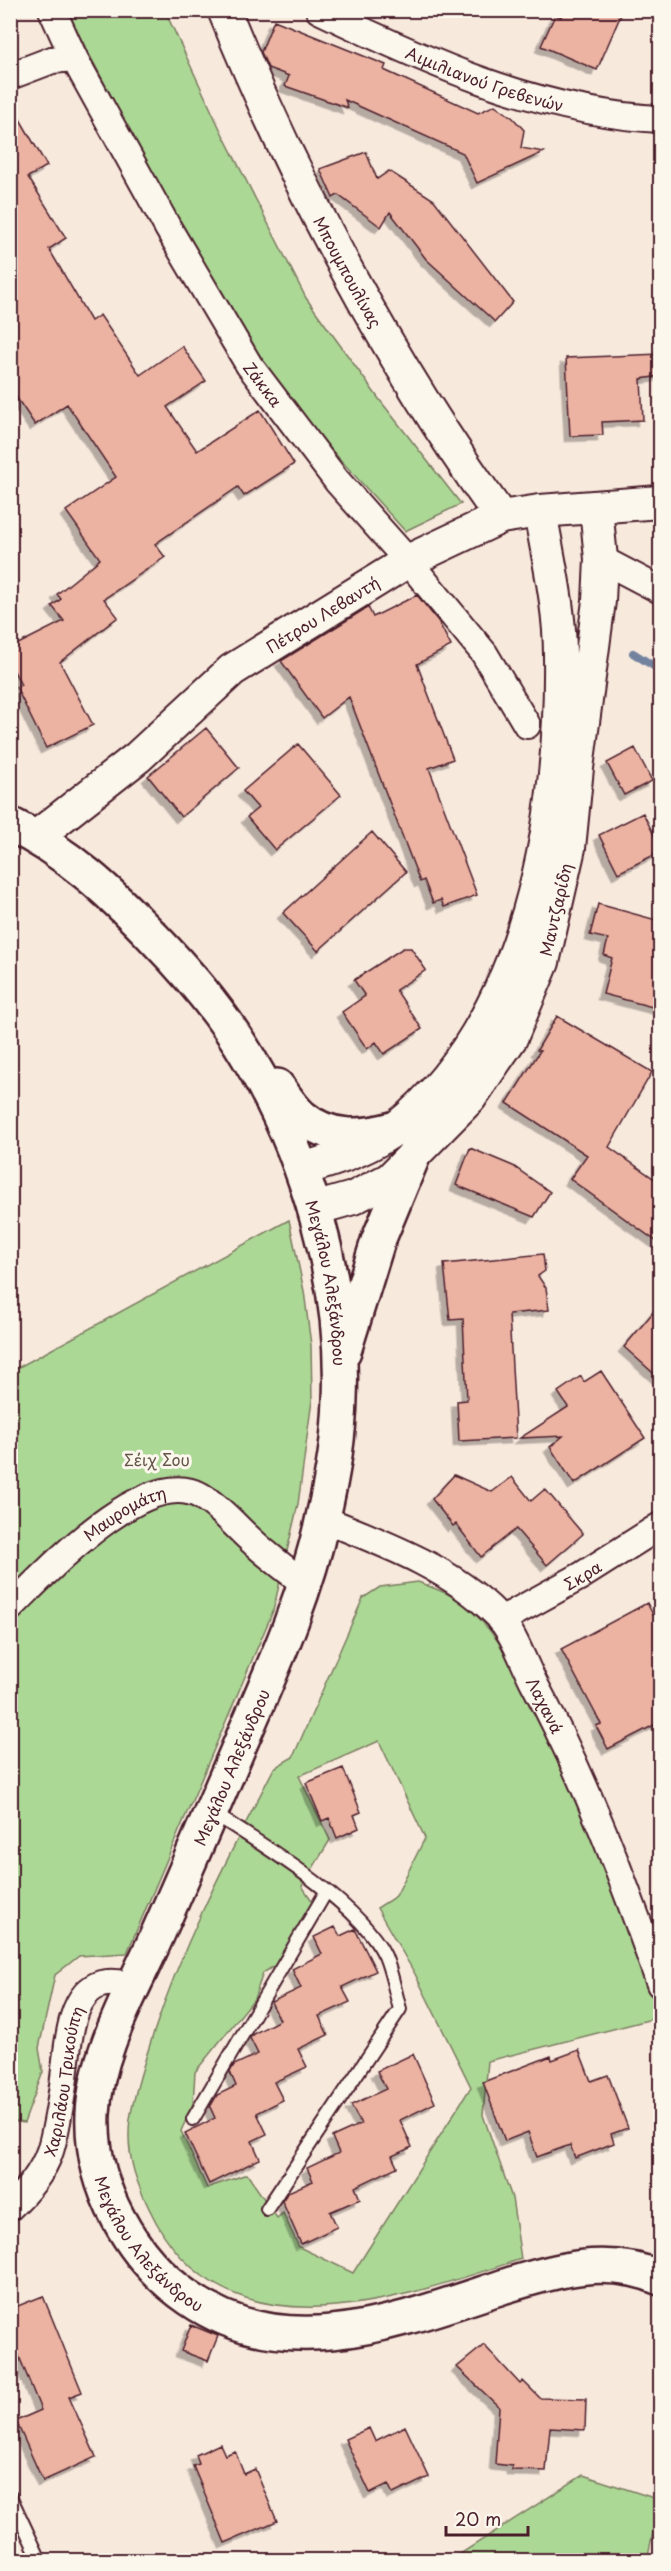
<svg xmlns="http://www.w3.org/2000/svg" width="671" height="2571" font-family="'Playpen Sans',sans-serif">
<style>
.green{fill:#acd896;stroke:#7b7c60;stroke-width:1.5;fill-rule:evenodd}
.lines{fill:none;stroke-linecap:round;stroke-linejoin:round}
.stream{stroke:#73839f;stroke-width:8}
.building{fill:#ecb3a3;stroke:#4a1f2b;stroke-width:1.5;filter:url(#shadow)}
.service-casing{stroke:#4a1f2b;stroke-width:16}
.minor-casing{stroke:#4a1f2b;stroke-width:30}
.tertiary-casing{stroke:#4a1f2b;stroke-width:36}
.secondary-casing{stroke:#4a1f2b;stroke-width:38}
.service{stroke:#fbf7ec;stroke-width:12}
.minor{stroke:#fbf7ec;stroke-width:26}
.tertiary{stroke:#fbf7ec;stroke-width:32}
.secondary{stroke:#fbf7ec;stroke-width:33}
.labels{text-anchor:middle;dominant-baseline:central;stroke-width:6;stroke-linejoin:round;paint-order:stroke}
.street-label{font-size:16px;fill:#4a1f2b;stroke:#fbf7ec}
.park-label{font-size:16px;fill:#67564b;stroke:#fbf7ec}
</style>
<defs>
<filter id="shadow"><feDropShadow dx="-5.5" dy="5.5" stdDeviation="0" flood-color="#0004"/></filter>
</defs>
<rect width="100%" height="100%" fill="#f8e9dd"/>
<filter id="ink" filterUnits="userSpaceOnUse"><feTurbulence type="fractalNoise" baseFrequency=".0167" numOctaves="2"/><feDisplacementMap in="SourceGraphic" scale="12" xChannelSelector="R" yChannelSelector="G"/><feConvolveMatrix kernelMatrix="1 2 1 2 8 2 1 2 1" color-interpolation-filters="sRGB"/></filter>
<g filter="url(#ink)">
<!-- green -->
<path class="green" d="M69,11H165L221,131L306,298L379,399L461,504L405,531L250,360L77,31Z
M289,1220L304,1291L311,1345L312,1400L298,1504L273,1611L127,1953L79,1956L55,1975L39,2048L43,2072L24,2123L10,2121V1372Z
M418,1582C437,1589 459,1597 473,1612C501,1639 518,1673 536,1707C582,1796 614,1892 651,1986L660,2017L488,2061L483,2115L512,2198L521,2259C404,2297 233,2361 156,2222C138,2188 125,2158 130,2119C135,2089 145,2060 154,2032C185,1938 229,1856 274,1768L293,1757L363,1598L380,1587ZM379,1741L425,1838L396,1896L377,1908L415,1974L471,2087L353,2273L299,2247L283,2213L277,2218L247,2174L207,2188L181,2131L193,2104L195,2072L254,1999L263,1973L285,1959L315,1905L302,1886L330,1840L299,1776Z
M583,2475L660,2500L647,2560H459L457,2556Z"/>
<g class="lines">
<!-- stream -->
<path class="stream" d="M633,653L660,670"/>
</g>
<!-- building -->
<path class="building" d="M564,10H623L597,70L541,46L555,15L561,17Z
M274,20L386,65L384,70L478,113L495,105L513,118L524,130L521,148L544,152L477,183L463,153L345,100L348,108L285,86L289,76L268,68L261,52Z
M10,102L47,166L28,177L66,238L49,249L91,321L100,315L140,375L182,346L206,381L167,407L197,451L260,410L294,464L244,496L238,487L155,544L165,557L104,599L118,617L60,662L93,725L46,748L16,687L21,685L10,663V648L64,621L52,606L61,599L57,594L100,559L66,511L116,477L67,404L35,425L10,388Z
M366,152L377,179L389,171L434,200L513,302L495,322L426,259L390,212L381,227L338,195L333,198L320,169Z
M660,354V376L641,379L643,420L602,422L603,435L570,436L566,358Z
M417,595L438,621L451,646L417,664L453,759L429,768L477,895L444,907L441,900L433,903L424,880L420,882L349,697L322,718L281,661L368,607L373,617Z
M206,728L239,768L181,817L148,776Z
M298,744L341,795L275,850L247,817L258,808L243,791Z
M635,748L652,781L624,795L607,763Z
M643,813L660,847V852L618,873L599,835Z
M372,832L406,872L318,951L283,913Z
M598,904L660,921V1009L603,994L612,958L604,955L608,939L590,935Z
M403,948H411L426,970L396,990L422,1029L384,1054L376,1042L367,1049L342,1012L365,996L354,980Z
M557,1016L652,1072L609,1147L660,1183V1244L570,1179L587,1155L507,1103L540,1051L537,1050Z
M470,1148L513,1166L550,1192L534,1217L456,1185Z
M543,1254L545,1271L538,1276L546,1288L549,1310L509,1314L516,1438L459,1441L457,1401L467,1400L463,1319L450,1320L444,1264Z
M660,1304V1379L624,1347Z
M601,1371L645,1438L574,1484L550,1447L563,1436L520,1438L568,1407L558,1392L581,1376L584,1382Z
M454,1475L492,1492L512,1477L531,1501L545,1489L583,1534L547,1565L516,1529L481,1557L456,1524L453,1526L432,1499Z
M647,1603L660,1628V1722L608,1749L596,1726L601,1724L561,1649Z
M343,1768L361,1812L354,1815L359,1828L337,1838L329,1818L322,1821L306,1783Z
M335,1927L340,1936L355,1929L376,1971L342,1987L350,2002L319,2016L328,2035L298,2049L307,2067L274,2082L283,2100L257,2113L267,2134L252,2141L260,2159L209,2184L185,2133L215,2118L210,2107L217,2095L236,2086L230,2072L234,2065L258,2054L250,2038L253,2034L280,2020L271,2002L301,1988L292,1969L322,1954L314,1937Z
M579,2050L591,2081L608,2075L628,2128L611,2134L614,2143L575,2158L570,2145L537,2157L528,2132L505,2141L483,2082L551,2056L552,2060Z
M413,2054L435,2103L400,2120L412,2147L392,2156L397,2167L355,2187L360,2199L330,2212L337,2227L301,2244L282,2201L288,2192L313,2181L307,2168L339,2153L332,2137L361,2124L351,2105L386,2089L377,2071Z
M43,2296L82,2392L69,2397L96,2457L43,2481L16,2421L41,2410L10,2334V2309Z
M191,2325L218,2336L208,2361L181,2351Z
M484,2345L520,2384L523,2381L540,2398L586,2399L585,2430L550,2428L546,2471L512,2470V2466L495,2464L499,2407L457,2367Z
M405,2426L429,2477L393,2494L388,2484L370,2493L345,2439L369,2428L375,2441Z
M220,2444L225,2455L235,2451L244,2474L255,2469L277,2521L225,2543L193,2466L199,2464L196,2455Z"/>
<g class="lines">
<!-- service casing -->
<g class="service-casing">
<path id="service" d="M213,1813C263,1845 360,1903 385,1956C392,1973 395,1992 400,2009L267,2209
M193,2119L326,1892
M10,2496L40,2560"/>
</g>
<!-- minor casing -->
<g class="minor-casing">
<g id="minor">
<path id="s1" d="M52,10L74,58L168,228L249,365L337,481L408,561L484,653L527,725"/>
<path id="s2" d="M319,10C427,62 539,113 660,119"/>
<path d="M10,76L52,60L74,58"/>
<path d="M601,559L660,590"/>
<path id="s3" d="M323,1519C383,1543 451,1568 497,1615C514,1633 523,1662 534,1683C586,1780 624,1881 660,1984"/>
<path id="s4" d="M10,1608C47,1572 145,1464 201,1496C221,1508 235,1526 252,1541C269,1557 287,1570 305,1584"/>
<path id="s5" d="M501,1620L581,1576L660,1526"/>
<path id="s6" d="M10,2207C28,2190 42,2174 50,2151C56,2132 59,2111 62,2092C68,2061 65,1995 101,1984C113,1981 121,1983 132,1989"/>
</g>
</g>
<!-- tertiary casing -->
<g class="tertiary-casing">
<g id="tertiary">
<path id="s7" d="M224,10C295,185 391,365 501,517"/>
<path id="s8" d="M36,837L138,757L232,670L408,561L501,517L540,511L660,502"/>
<path d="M301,1169C333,1161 369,1149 396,1128C530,1020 562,816 560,655C560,607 548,558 540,511"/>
<path id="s9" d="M314,1209L353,1198L390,1179L470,1098L511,1038L543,962L569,848L577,768L599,601L601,559L596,507"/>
</g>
</g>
<!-- secondary casing -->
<g class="secondary-casing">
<g id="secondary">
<path id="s10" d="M10,824C69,853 110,892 154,938C190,975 222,1013 248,1057C307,1155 345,1285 340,1399C339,1439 332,1479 323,1517C306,1596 273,1668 241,1742C214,1805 187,1868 159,1931C134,1989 96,2050 93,2114C90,2186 131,2259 190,2299C287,2366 401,2320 502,2287C555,2270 607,2255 660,2278"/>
<path d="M277,1086C284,1095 292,1108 301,1116C329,1140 362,1138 396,1128"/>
<path d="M344,1351L378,1241L414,1154"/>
</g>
</g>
<!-- service -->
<use href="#service" class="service"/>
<!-- minor -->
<use href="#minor" class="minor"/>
<!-- tertiary -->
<use href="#tertiary" class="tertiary"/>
<!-- secondary -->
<use href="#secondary" class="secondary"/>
</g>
</g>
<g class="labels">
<!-- street labels -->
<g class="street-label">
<text stroke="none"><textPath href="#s2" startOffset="180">Αιμιλιανού Γρεβενών</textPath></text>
<text stroke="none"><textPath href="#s7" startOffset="290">Μπουμπουλίνας</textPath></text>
<text stroke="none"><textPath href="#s1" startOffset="430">Ζάκκα</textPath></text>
<text stroke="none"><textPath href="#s8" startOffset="364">Πέτρου Λεβαντή</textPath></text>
<text stroke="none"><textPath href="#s9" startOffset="405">Μαντζαρίδη</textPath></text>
<text stroke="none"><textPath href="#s10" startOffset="578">Μεγάλου Αλεξάνδρου</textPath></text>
<text stroke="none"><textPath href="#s4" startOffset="150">Μαυρομάτη</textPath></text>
<text stroke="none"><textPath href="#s5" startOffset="93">Σκρα</textPath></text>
<text stroke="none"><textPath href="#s3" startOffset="303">Λαχανά</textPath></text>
<text transform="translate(231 1767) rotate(-67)">Μεγάλου Αλεξάνδρου</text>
<text stroke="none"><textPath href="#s6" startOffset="141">Χαριλάου Τρικούπη</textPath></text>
<text stroke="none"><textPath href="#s10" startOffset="1604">Μεγάλου Αλεξάνδρου</textPath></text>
</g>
<!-- park labels -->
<g class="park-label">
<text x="157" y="1459">Σέιχ Σου</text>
</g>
</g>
<!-- margin -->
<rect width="671" height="2571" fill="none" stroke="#fbf7ec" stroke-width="36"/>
<rect x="18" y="18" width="635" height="2535" fill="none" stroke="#4a1f2b" stroke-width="2" filter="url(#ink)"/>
<!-- scale -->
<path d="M446 2526v9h82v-9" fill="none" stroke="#4a1f2b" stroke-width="3"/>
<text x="455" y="2526" font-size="18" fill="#4a1f2b" stroke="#fbf7ec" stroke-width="4.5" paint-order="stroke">20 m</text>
</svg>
